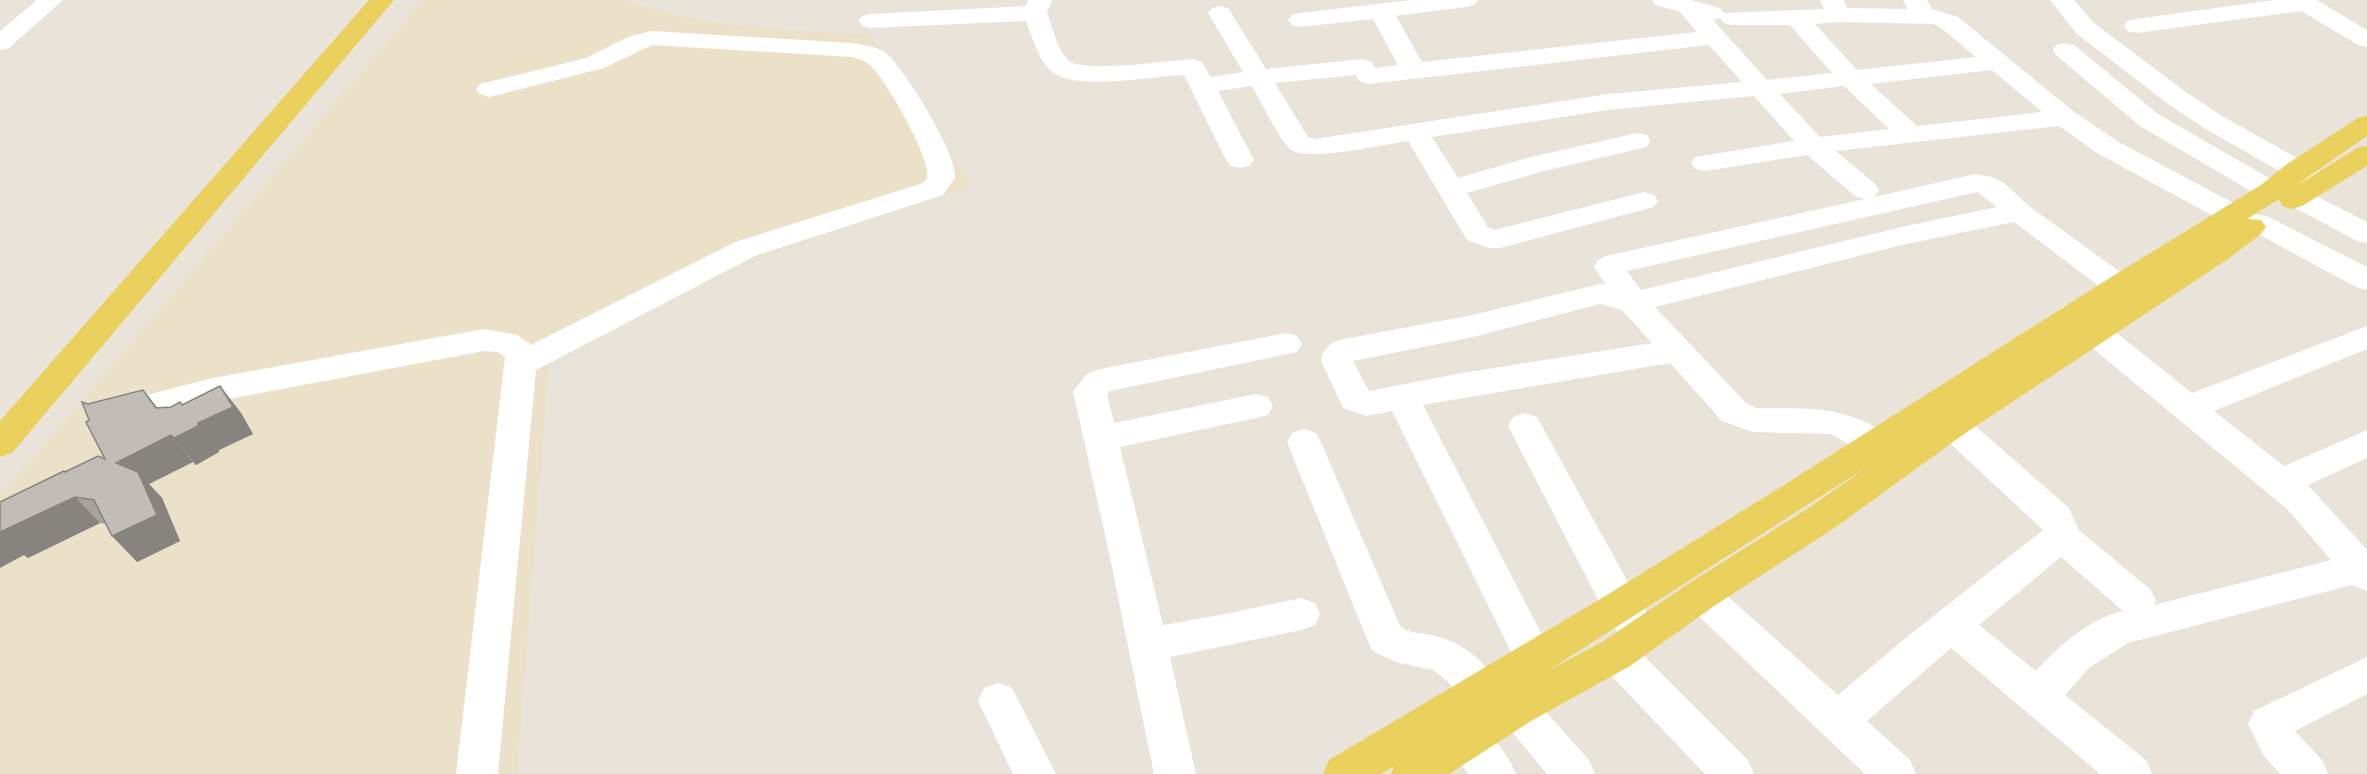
<svg xmlns="http://www.w3.org/2000/svg" width="2367" height="774" font-family="Cabin,sans-serif">
<style>
.education{fill:#ebe1c8}
.lines{fill:none;stroke-linecap:round;stroke-linejoin:round}
.minor{fill:#fff;fill-rule:evenodd}
.major{fill:#ead15d;fill-rule:evenodd}
.wall{fill:#a6a39d}
.shaded-wall{fill:#87847f}
.building{fill:#c1bdb6;stroke:#87847f;stroke-width:1.5}
</style>
<rect width="100%" height="100%" fill="#e9e3d9"/>
<!-- education -->
<path class="education" d="M422,0H622L682,17L746,27L871,35L972,186L750,259L549,363L517,774H0V496Z"/>
<g class="lines">
<!-- minor -->
<path class="minor" d="M37,0H63L9,48L0,50V31Z
M1028,0H1052L1047,13C1053,27 1057,49 1068,60C1082,74 1170,60 1193,59L1202,62L1211,77L1243,72L1208,13L1212,8L1220,6L1228,8L1266,69L1363,59L1372,62L1375,68L1398,65L1373,19L1300,27L1292,25L1288,20L1292,15L1300,13L1411,0H1478L1474,5L1466,7L1396,16L1422,62L1697,32L1680,12L1656,5L1652,0H1691L1720,8L1724,13L1824,9L1820,0H1844L1847,8L1907,9L1903,0H1927L1932,9L1958,17L2073,111L2117,141L2254,214L2267,216L2367,267V290L2356,287L2256,233L2243,232L2097,153L2059,126L1836,151L1875,184L1879,190L1875,196L1865,199L1975,174L1992,177L2004,183L2029,206L2130,279L2134,286L2130,293L2119,296L2108,293L2014,222L1906,244L1655,307L1746,403L1756,408C1808,409 1844,404 1889,436C1900,444 1909,450 1915,461L1910,470L1898,474L1886,470L1862,452L1831,434L1753,432L1722,421L1670,363L1423,405L1554,658L1548,670L1534,675L1520,670L1392,411L1366,416L1343,408L1321,361C1323,347 1331,342 1344,339L1473,315L1600,284L1606,285L1594,267L1598,260L1606,256L1865,199L1855,196L1807,155L1705,171L1695,169L1691,163L1695,157L1794,141L1754,96L1608,110L1432,137L1458,178L1527,158L1637,133L1647,135L1650,141L1647,147L1544,171L1467,193L1488,227L1494,230L1644,192L1654,195L1658,201L1654,207L1500,248H1489L1467,240L1408,141C1385,144 1306,163 1290,149C1278,138 1261,102 1252,86L1218,91L1254,160L1250,166L1240,168L1230,166L1226,160L1184,75C1153,76 1074,92 1051,71C1038,59 1032,37 1026,21L871,28L862,26L859,21L862,16L871,14L1026,6ZM1720,18L1724,23L1732,25H1790L1832,73L1767,80L1713,20ZM1838,22L1933,24L1940,27L1976,57L1857,70L1815,24ZM1709,45L1742,82L1608,94L1315,139L1308,137L1275,83L1356,75L1359,81L1368,84ZM1992,70L2042,112L1917,126L1871,84ZM1844,86L1889,129L1820,137L1780,94ZM1977,192L1997,207L1906,226L1641,290L1627,271ZM1600,304L1622,310L1652,343L1462,373L1369,391L1353,361L1473,337Z
M2050,0H2074L2094,23L2186,92L2222,116L2329,176L2333,182L2329,188L2319,191L2309,188L2204,128L2168,104L2076,33Z
M2274,0H2317L2367,30V47L2358,45L2301,11L2136,33L2127,31L2124,26L2127,21L2136,19Z
M652,31L852,43C863,45 878,46 887,54C904,69 959,156 955,178L943,195L755,256L536,370L498,774H456L505,357L498,352L484,351L213,402L112,428L100,425L95,416L100,407L213,378L484,329L518,335L531,345L735,242L923,183L927,178C932,159 885,78 869,64C864,60 858,59 852,57L652,45L604,68L489,97L480,94L476,89L480,84L586,58L628,37Z
M2065,43L2074,45L2158,114L2281,185L2285,191L2281,197L2271,200L2261,197L2140,126L2056,55L2053,50L2056,45Z
M2296,188L2306,191L2367,222V243L2357,241L2286,203L2282,197L2286,191Z
M2073,304L2084,307L2192,393L2367,326V349L2214,411L2284,466L2367,430V458L2308,485L2367,550V591L2352,585L2128,643L2090,667L2065,695L2146,760L2152,774H2100L1951,648L1867,721L1910,760L1916,774H1865L1688,606L1682,595L1688,584L1701,579L1714,584L1838,695L1908,636L2043,530L1940,434L1935,425L1940,416L1952,412L1964,416L2069,508L2079,530L2151,590L2156,601L2154,605L2331,560L2287,509L2062,323L2057,315L2062,307ZM2061,557L2123,611C2088,619 2059,646 2036,671L1979,625Z
M1286,333L1297,336L1302,344L1297,352L1110,391L1107,394L1114,423L1256,394L1268,397L1273,406L1268,415L1256,418L1120,447L1163,625L1220,615L1301,598L1315,603L1320,614L1315,625L1301,630L1170,657L1196,774H1154L1109,553L1073,391L1088,373L1100,369Z
M1525,413L1537,417L1635,595L1662,635L1656,647L1642,652L1638,650L1748,760L1754,774H1705L1602,666L1596,654L1602,642L1616,637L1623,640L1607,617L1508,426L1513,417Z
M1304,429L1316,433L1321,442L1400,626C1409,634 1419,632 1431,635C1462,641 1488,662 1501,691L1495,704L1481,709L1467,704L1447,681L1433,670L1399,663L1378,654L1371,649L1287,442L1292,433Z
M2367,657V694L2295,731L2322,760L2328,774H2280L2263,755L2248,724L2254,711Z
M998,683L1012,688L1056,774H1013L978,701L984,688Z
M1517,690L1531,695L1589,760L1595,774H1547L1503,721L1497,708L1503,695Z
M1468,722C1490,730 1507,752 1516,774H1469L1453,754L1447,741L1453,728Z"/>
<!-- major -->
<path class="major" d="M369,0H394L12,453L0,457V421Z
M2367,116V136L2294,187L2357,148L2367,146V166L2302,206L2292,209L2282,206L2279,199L2247,219L2261,220L2266,227L2261,234L2228,259L1964,434L1833,529L1714,606L1630,666L1531,721L1449,774H1391L1394,766L1381,774H1323L1329,760L1607,595L1781,487L2108,279L2261,185L2287,164L2358,118ZM2215,239L2206,245L2068,334ZM1873,463L1807,509L1688,584L1602,642L1549,670Z"/>
</g>
<!-- wall -->
<path class="wall" d="M220,386L241,413L253,434L219,450V452L196,465L193,462L149,484L162,498L180,541L137,562L106,524L100,523L28,558L24,555L65,472L105,459L89,420L88,404L143,390L157,407H171L182,405Z"/>
<!-- shaded-wall -->
<path class="shaded-wall" d="M220,386L241,413L253,434L219,450V452L196,465L174,438L198,423Z
M171,435L193,462L149,484L162,498L180,541L137,562L112,536L116,463Z
M75,497L100,523L28,558L24,555L0,568V531Z"/>
<!-- building -->
<path class="building" d="M220,386L233,407L198,423V426L174,438L171,435L116,463L138,472L157,515L112,536L94,500L75,497L0,532V502L64,471L65,472L98,456L105,459L86,422L89,420L82,402L88,404L143,390L156,408L171,407L180,402L182,405Z"/>
</svg>
